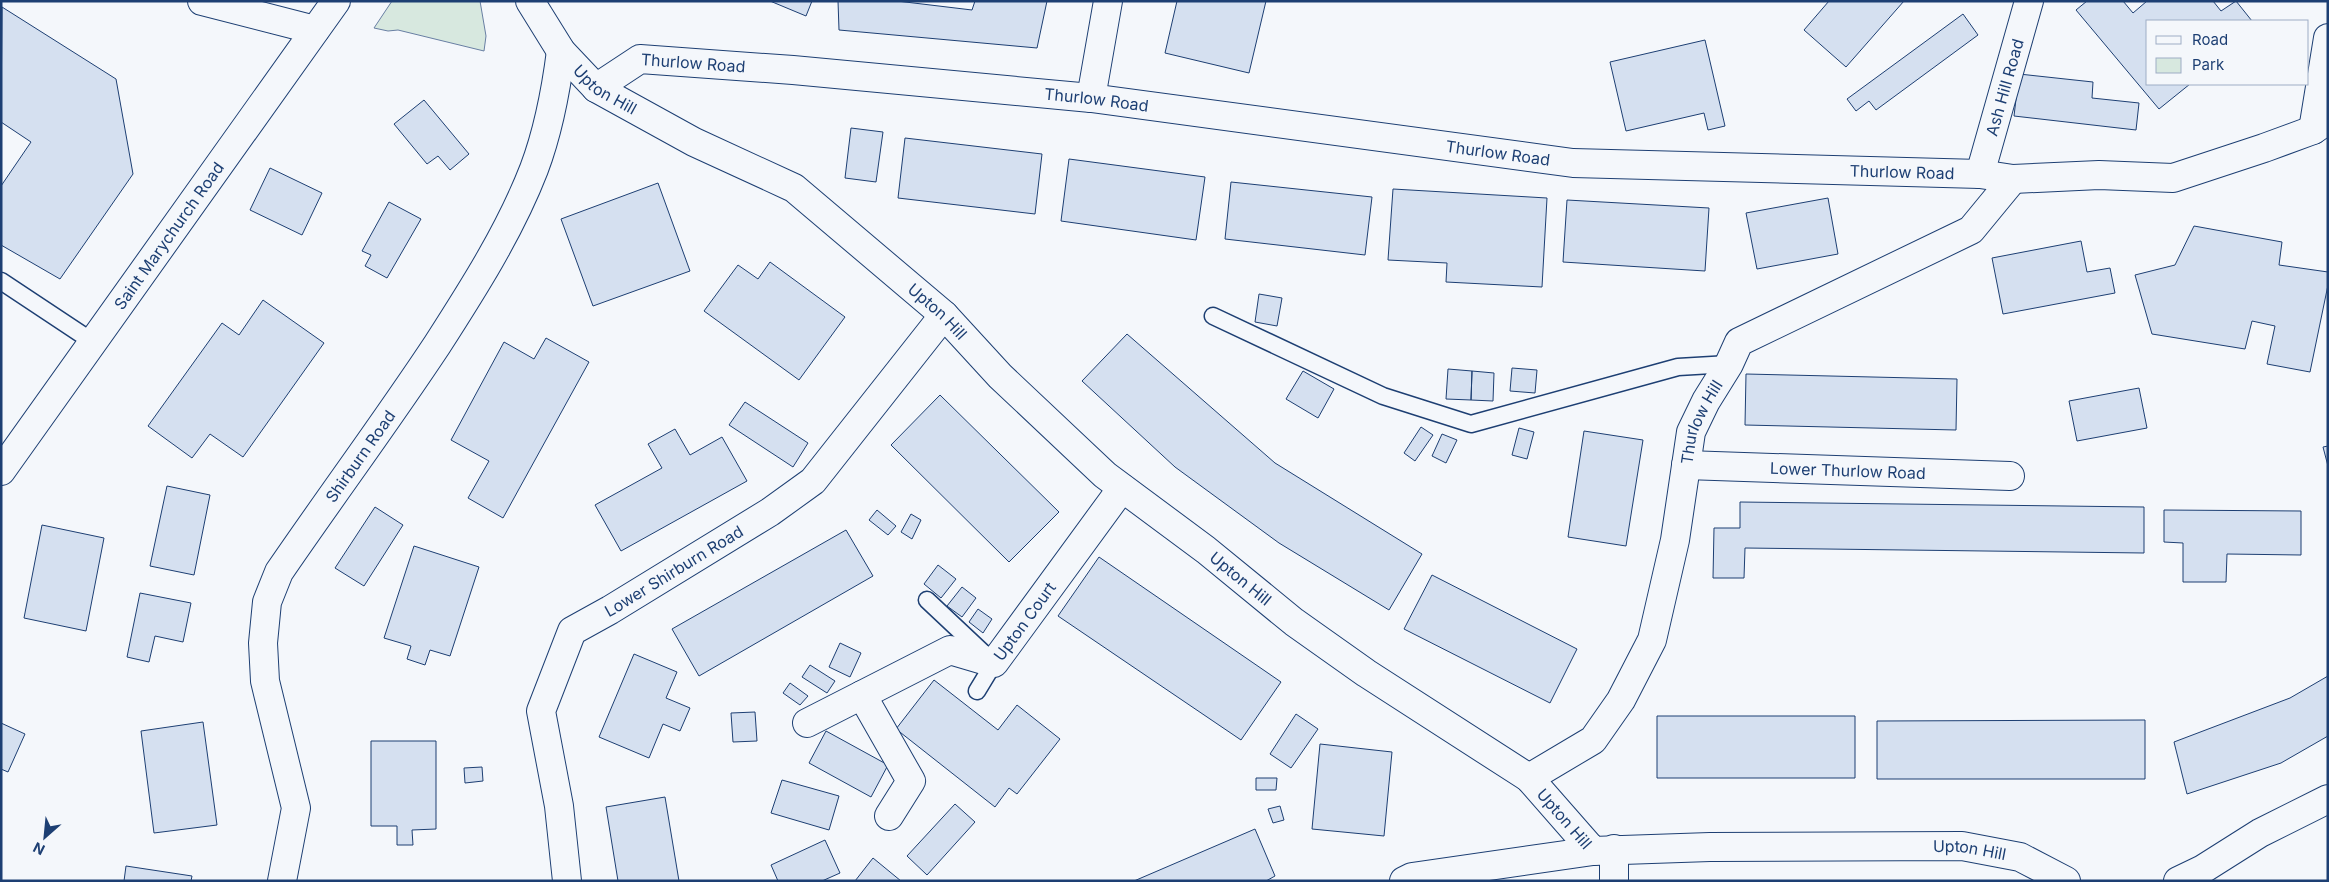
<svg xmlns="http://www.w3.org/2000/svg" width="2329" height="882" font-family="Inter,sans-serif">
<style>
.green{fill:#d7e8df;stroke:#687fa3}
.building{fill:#d5e0f0;stroke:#1d3f73}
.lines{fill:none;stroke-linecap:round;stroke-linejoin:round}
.lane-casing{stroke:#1d3f73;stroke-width:19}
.street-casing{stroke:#1d3f73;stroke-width:30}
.secondary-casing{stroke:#1d3f73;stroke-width:30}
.lane{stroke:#f4f7fb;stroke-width:16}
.street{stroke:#f4f7fb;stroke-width:28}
.secondary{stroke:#f4f7fb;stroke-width:28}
.labels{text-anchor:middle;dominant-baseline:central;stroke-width:4;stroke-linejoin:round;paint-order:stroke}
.street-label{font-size:16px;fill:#1d3f73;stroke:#f4f7fb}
</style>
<rect width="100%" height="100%" fill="#f4f7fb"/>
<!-- green -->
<path class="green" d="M392,1H480L486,36L484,51L398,30L388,31L374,28Z"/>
<!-- building -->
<path class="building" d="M770,1H812L806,16Z
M838,1H897L972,10L975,1H1047L1037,48L839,30Z
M1177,1H1266L1249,73L1165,53Z
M1829,1H1904L1846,67L1804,30Z
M2087,1H2123L2133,13L2147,1H2213L2221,11L2236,1L2252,21H2148V84H2190L2159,109L2076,10Z
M2,7L116,79L133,174L60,279L1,245V186L31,142L1,122Z
M1963,14L1978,35L1876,110L1869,101L1856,111L1847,99Z
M1705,40L1725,126L1708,130L1704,113L1626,131L1610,62Z
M2019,74L2093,82L2092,98L2139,103L2136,130L2014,116Z
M424,100L469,154L450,170L438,156L427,164L394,124Z
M851,128L883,132L876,182L845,178Z
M905,138L1042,154L1035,214L898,198Z
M1069,159L1205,177L1196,240L1061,221Z
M270,168L322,193L302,235L250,210Z
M1231,182L1372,197L1365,255L1225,239Z
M658,183L690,271L593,306L561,219Z
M1393,189L1547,198L1542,287L1446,282L1447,263L1388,260Z
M1828,198L1838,254L1757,269L1746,213Z
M1567,200L1709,208L1705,271L1563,262Z
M389,202L421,219L387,278L365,266L371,255L362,251Z
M2194,226L2282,242L2279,265L2328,272V285L2310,372L2267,364L2275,326L2252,321L2245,349L2152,334L2135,275L2175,265Z
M2081,241L2087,272L2110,268L2115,293L2003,314L1992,258Z
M770,262L845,317L799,380L704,311L738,265L758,279Z
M1259,294L1282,298L1277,326L1255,322Z
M263,300L324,343L243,457L210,434L192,458L148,426L222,323L239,335Z
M1127,334L1275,463L1422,554L1389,610L1279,543L1175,467L1082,381Z
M546,338L589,362L503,518L468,498L489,461L451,440L504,342L534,359Z
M1512,368L1537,370L1535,393L1510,391Z
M1448,369L1472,371L1471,400L1446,399Z
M1303,371L1334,389L1318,418L1286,399Z
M1472,371L1494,373L1493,401L1471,400Z
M1746,374L1957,379L1956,430L1745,425Z
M2139,388L2147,428L2077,441L2069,401Z
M940,395L1059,512L1009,562L891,445Z
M745,402L808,443L793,467L729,425Z
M1421,427L1433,435L1415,461L1404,453Z
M1519,428L1534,432L1527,459L1512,455Z
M675,429L690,455L722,437L747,481L621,551L595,505L662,468L648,444Z
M1584,431L1643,440L1626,546L1568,537Z
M1442,434L1457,440L1446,463L1432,456Z
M2328,446V466L2323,447Z
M167,486L210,495L194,575L150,566Z
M1740,502L2144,507V553L1745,548L1744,578H1713L1714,528H1740Z
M375,507L403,525L364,586L335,568Z
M877,510L896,526L888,535L869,520Z
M2164,510L2301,511V555L2227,554L2226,582H2183V543L2164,542Z
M911,514L921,520L912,539L901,532Z
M42,525L104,538L86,631L24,618Z
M846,530L873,576L699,676L672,629Z
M414,546L479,567L450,656L430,650L425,665L407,659L411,646L384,638Z
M1099,557L1281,682L1241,740L1058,616Z
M938,565L956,579L941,598L924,584Z
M1432,575L1577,649L1550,703L1404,629Z
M962,587L976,598L962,617L947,606Z
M140,593L191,603L183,642L155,636L149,662L127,657Z
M978,609L992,619L983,633L969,622Z
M840,643L861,653L850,677L829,667Z
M634,654L677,672L666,698L690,708L680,731L663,724L649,758L599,737Z
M810,665L835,681L827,693L802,677Z
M2328,676V736L2281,763L2187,794L2174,742L2290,698Z
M934,680L998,730L1017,705L1060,739L1017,794L1009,788L995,807L896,729Z
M790,683L808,696L800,705L783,693Z
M755,712L757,741L733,742L731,713Z
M1296,714L1318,729L1291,768L1270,754Z
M1657,716H1855V778H1657Z
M2145,720V779H1877V721Z
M203,722L217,825L154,833L141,731Z
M1,723L25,734L8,772L1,769Z
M826,731L888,765L871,797L809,763Z
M371,741H436V829L412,830L413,845H397V826H371Z
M1320,744L1392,752L1384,836L1312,829Z
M482,767L483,781L465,783L464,768Z
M1256,778H1277L1276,790H1256Z
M782,780L839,796L829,830L771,813Z
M665,797L679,881H618L606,807Z
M955,804L975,822L927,875L907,856Z
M1280,806L1284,820L1273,823L1268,809Z
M1255,829L1275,876L1266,881H1134Z
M825,840L840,873L822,881H778L771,865Z
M873,858L901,881H855Z
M126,866L192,876L191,881H124Z"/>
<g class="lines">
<!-- lane casing -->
<g class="lane-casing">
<path id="lane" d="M1,281L93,342
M1213,316L1383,396L1471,424L1678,367L1729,364
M927,600L994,663L977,691"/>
</g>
<!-- street casing -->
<g class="street-casing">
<g id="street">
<path d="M202,1L315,30"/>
<path id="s1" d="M596,88L640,59L793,70L1091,98L1573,163L1980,174L2013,179L2099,175L2173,178L2264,148L2313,130L2328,120"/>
<path d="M1091,98L1108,1"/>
<path d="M2313,130L2328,38"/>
<path id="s2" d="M1980,174L2029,1"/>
<path id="s3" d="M1686,465L2010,476"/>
<path d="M862,695L911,781L889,816"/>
<path id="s4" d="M807,723L950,650L994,663L1122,488"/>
<path id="s5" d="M1529,778L1593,740L1621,700L1652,640L1675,540L1691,432L1706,401L1729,364L1739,342L1971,230L2013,179"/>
<path d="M1614,849V881"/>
<path id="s6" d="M282,881L296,808L265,681L263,643L267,602L279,572C331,496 386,422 437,345C473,289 510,231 534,169C548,132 556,90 561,51"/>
<path id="s7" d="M567,881L559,806L541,711L572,631L610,610L770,512L813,481L944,315"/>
</g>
</g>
<!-- secondary casing -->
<g class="secondary-casing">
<g id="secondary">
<path id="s8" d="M530,1L561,51L596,88L694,142L794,188L944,315L1000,376L1105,475L1206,550L1294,622L1366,673L1529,778L1593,851L1710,847L1962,846L2020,857L2066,881"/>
<path id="s9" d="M1,471L336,1"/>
<path d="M1404,881L1412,877L1593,851"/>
<path d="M2178,881L2203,869L2260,833L2328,799"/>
</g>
</g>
<!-- lane -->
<use href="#lane" class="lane"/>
<!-- street -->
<use href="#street" class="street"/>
<!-- secondary -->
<use href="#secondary" class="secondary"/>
</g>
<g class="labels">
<!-- street labels -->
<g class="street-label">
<text stroke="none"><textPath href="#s1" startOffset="106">Thurlow Road</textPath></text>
<text stroke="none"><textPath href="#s8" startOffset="118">Upton Hill</textPath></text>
<text stroke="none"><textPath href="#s2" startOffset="90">Ash Hill Road</textPath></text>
<text stroke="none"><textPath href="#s1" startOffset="511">Thurlow Road</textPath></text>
<text stroke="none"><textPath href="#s1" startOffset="916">Thurlow Road</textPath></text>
<text stroke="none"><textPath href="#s1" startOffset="1321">Thurlow Road</textPath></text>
<text stroke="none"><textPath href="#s9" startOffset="289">Saint Marychurch Road</textPath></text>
<text stroke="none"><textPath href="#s8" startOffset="521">Upton Hill</textPath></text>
<text stroke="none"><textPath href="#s5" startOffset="415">Thurlow Hill</textPath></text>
<text stroke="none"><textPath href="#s6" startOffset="458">Shirburn Road</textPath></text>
<text stroke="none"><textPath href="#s3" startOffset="162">Lower Thurlow Road</textPath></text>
<text stroke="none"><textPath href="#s7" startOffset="376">Lower Shirburn Road</textPath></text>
<text stroke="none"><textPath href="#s8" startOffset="926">Upton Hill</textPath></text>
<text stroke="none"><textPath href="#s4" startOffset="258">Upton Court</textPath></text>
<text stroke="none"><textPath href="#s8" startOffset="1331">Upton Hill</textPath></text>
<text stroke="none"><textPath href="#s8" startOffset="1751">Upton Hill</textPath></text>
</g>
</g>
<!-- border -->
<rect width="2329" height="882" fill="none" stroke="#1d3f73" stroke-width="5"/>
<!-- legend -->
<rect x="2146" y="20" width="162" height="65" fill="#f4f7fb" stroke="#9eadc5"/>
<rect x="2156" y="36" width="25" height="8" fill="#f4f7fb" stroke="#9eadc5"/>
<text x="2192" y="45" font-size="15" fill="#1d3f73">Road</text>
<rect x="2156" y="58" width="25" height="15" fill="#d7e8df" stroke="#9eadc5"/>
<text x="2192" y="70" font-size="15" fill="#1d3f73">Park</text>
<!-- north arrow -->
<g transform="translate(45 837) rotate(207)" stroke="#f4f7fb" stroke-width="4" paint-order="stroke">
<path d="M0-4L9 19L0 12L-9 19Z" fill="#1d3f73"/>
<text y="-8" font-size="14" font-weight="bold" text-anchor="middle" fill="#1d3f73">N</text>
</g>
</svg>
